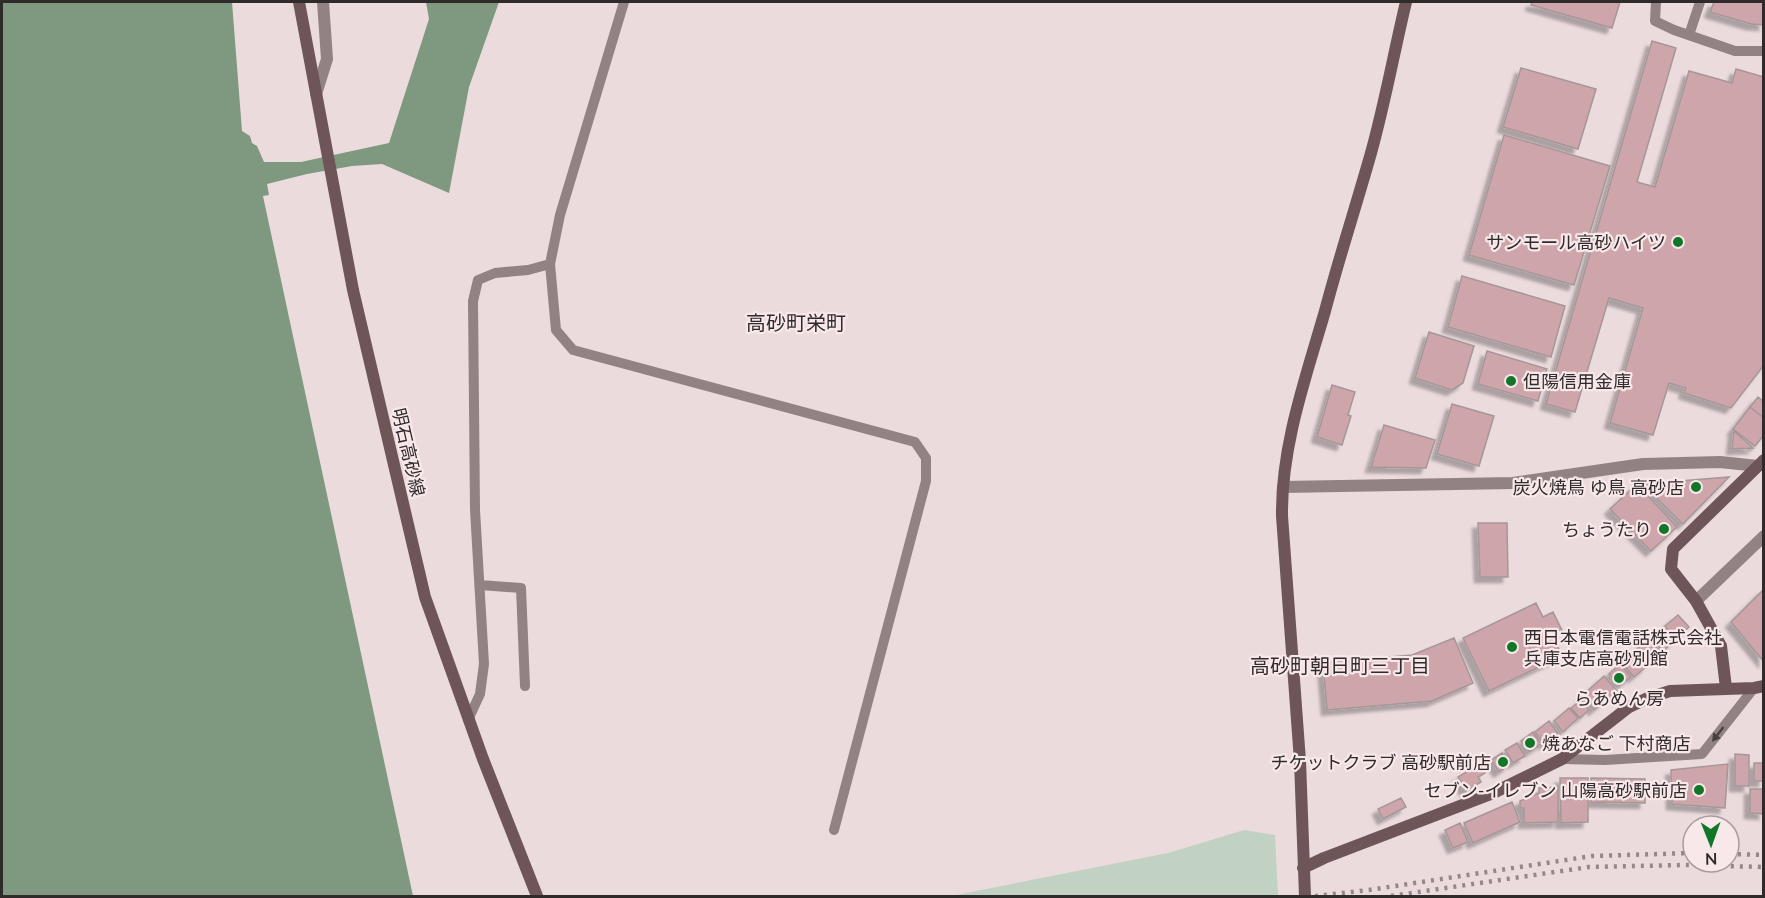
<svg xmlns="http://www.w3.org/2000/svg" width="1765" height="898" font-family="Lato,'Noto Sans JP',sans-serif">
<style>
.green{fill:#c1d2c2}
.water{fill:#7e997f}
.building{fill:#cea5aa;stroke:#a59798;stroke-width:1.5;filter:url(#shadow)}
.lines{fill:none;stroke-linecap:round;stroke-linejoin:round}
.lane{stroke:#938283;stroke-width:10}
.street{stroke:#938283;stroke-width:12}
.secondary{stroke:#6e5558;stroke-width:12}
.rail{stroke:#938889;stroke-width:4.5;stroke-dasharray:3 6;stroke-linecap:butt}
.oneway{fill:#494141}
.poi-dot{fill:#107729;stroke:#f8e8ea;stroke-width:2}
.labels{text-anchor:middle;dominant-baseline:central;stroke-width:4.5;stroke-linejoin:round;paint-order:stroke}
.poi-label{font-size:18px;fill:#302b2b;stroke:#f8e8ea;text-anchor:end}
.street-label{font-size:18px;fill:#302b2b;stroke:#f8e8ea}
.neighbourhood-label{font-size:20px;fill:#302b2b;stroke:#f8e8ea}
</style>
<defs>
<filter id="shadow"><feDropShadow dx="-5.5" dy="5.5" stdDeviation="1.5" flood-color="#0004"/></filter>
</defs>
<rect width="100%" height="100%" fill="#ebdbdd"/>
<!-- green -->
<path class="green" d="M1244,830L1275,835L1278,895L1269,896H951L1168,853Z"/>
<!-- water -->
<path class="water" d="M2,2H232L242,131L250,136L252,143L257,146L264,162H301L389,143L429,19L426,2H499L469,87L449,193L382,164L352,166L307,174L267,184L269,195L263,196L413,896H2Z"/>
<!-- building -->
<path class="building" d="M1532,2H1620L1612,28L1531,5Z
M1714,2H1764V25L1751,24L1710,12Z
M1652,41L1676,48L1637,182L1655,187L1689,71L1732,83L1736,69L1764,77V365L1731,408L1684,393L1686,388L1669,383L1653,435L1610,423L1643,308L1609,298L1575,412L1546,404Z
M1521,68L1596,89L1578,149L1503,127Z
M1504,135L1610,166L1574,285L1469,255Z
M1462,276L1565,306L1551,357L1448,327Z
M1429,332L1474,346L1463,383L1452,390L1415,378Z
M1487,351L1547,369L1538,401L1478,384Z
M1332,385L1355,392L1348,415L1351,416L1342,445L1317,437Z
M1758,397L1764,402V418L1750,407Z
M1452,404L1494,416L1479,466L1437,454Z
M1750,407L1764,418V435L1755,446L1733,429Z
M1384,425L1435,440L1426,468L1371,467Z
M1734,431L1753,448L1732,449Z
M1729,477L1683,524L1642,484Z
M1637,484L1677,527L1651,551L1610,509Z
M1478,523H1507L1508,577H1480Z
M1764,589V662L1731,622Z
M1536,603L1543,617L1553,612L1562,630L1552,634L1562,656L1489,691L1463,638Z
M1678,615L1689,627L1676,639L1665,626Z
M1664,629L1674,641L1663,651L1652,639Z
M1454,638L1473,683L1432,701L1327,710L1323,663L1412,655Z
M1649,638L1661,653L1649,663L1637,649Z
M1635,652L1647,666L1634,677L1622,663Z
M1620,664L1631,677L1619,686L1609,674Z
M1604,676L1617,691L1594,710L1582,696Z
M1581,700L1589,710L1580,718L1571,708Z
M1569,708L1578,718L1563,732L1554,721Z
M1549,721L1558,734L1544,744L1535,732Z
M1533,732L1541,744L1529,752L1521,741Z
M1517,743L1525,756L1513,763L1505,750Z
M1502,753L1509,765L1499,772L1491,760Z
M1735,754L1749,755V786H1735Z
M1754,763H1764V781H1754Z
M1728,764L1725,808L1672,804L1671,770Z
M1481,767L1485,773L1478,777L1481,782L1466,791L1458,777L1473,768L1475,771Z
M1560,778H1588V822L1561,823Z
M1591,778L1645,779V803L1591,802Z
M1558,787V822L1524,823V808H1520V801L1539,793V788Z
M1750,789H1764V814L1750,813Z
M1401,798L1406,807L1383,819L1378,809Z
M1512,802L1520,822L1473,843L1464,823Z
M1460,823L1468,842L1453,848L1445,830Z"/>
<g class="lines">
<!-- lane -->
<path class="lane" d="M624,2L560,215L550,264L556,330L573,350L915,442L926,458V481L834,830
M1656,2L1655,21L1674,30L1735,51H1764
M1689,35L1700,2
M480,585L521,588L525,686
M468,720L480,694L484,664L475,510L473,301L478,280L495,273L528,270L550,264
M1562,759L1605,760L1702,754L1754,688"/>
<!-- street -->
<path class="street" d="M316,94L327,59L323,2
M1283,487L1513,483L1643,464L1720,462L1758,466
M1696,601L1764,536"/>
<!-- secondary -->
<path class="secondary" d="M299,2L353,290L425,597L483,759L537,896
M1726,688L1721,646L1696,601L1671,569L1673,549L1758,466L1764,460
M1303,868L1324,858L1491,794L1562,759L1629,707L1648,698L1670,691L1754,688L1764,686
M1305,896L1300,761L1282,516C1281,446 1306,377 1325,311C1339,258 1356,206 1371,153C1385,103 1394,52 1406,2"/>
<!-- rail -->
<path class="rail" d="M1729,854L1764,855
M1315,896L1369,890L1592,856L1693,853
M1391,896L1589,867L1685,865L1764,867"/>
</g>
<!-- one-way arrows -->
<defs><path id="oneway-solid" d="M-6-.8H1V-3.2L6.5 0L1 3.2V.8H-6Z" transform="scale(1.5)"/></defs>
<use class="oneway" href="#oneway-solid" transform="translate(1718 734) rotate(128)"/>
<!-- markers -->
<g class="poi-dot">
<circle cx="1678" cy="242" r="6"/>
<circle cx="1511" cy="381" r="6"/>
<circle cx="1696" cy="487" r="6"/>
<circle cx="1664" cy="529" r="6"/>
<circle cx="1512" cy="647" r="6"/>
<circle cx="1619" cy="678" r="6"/>
<circle cx="1530" cy="743" r="6"/>
<circle cx="1503" cy="762" r="6"/>
<circle cx="1699" cy="790" r="6"/>
</g>
<g class="labels">
<!-- poi labels -->
<g class="poi-label">
<text x="1666" y="242">サンモール高砂ハイツ</text>
<text x="1523" y="381" text-anchor="start">但陽信用金庫</text>
<text x="1684" y="487">炭火焼鳥 ゆ鳥 高砂店</text>
<text x="1652" y="529">ちょうたり</text>
<text x="1524" y="637" text-anchor="start">西日本電信電話株式会社<tspan x="1524" dy="21">兵庫支店高砂別館</tspan></text>
<text x="1619" y="698" text-anchor="middle">らあめん房</text>
<text x="1542" y="743" text-anchor="start">焼あなご 下村商店</text>
<text x="1491" y="762">チケットクラブ 高砂駅前店</text>
<text x="1687" y="790">セブン-イレブン 山陽高砂駅前店</text>
</g>
<!-- street labels -->
<g class="street-label">
<text transform="translate(409 452) rotate(77)">明石高砂線</text>
</g>
<!-- neighbourhood labels -->
<g class="neighbourhood-label">
<text x="796" y="322">高砂町栄町</text>
<text x="1340" y="665">高砂町朝日町三丁目</text>
</g>
</g>
<!-- border -->
<rect width="1765" height="898" fill="none" stroke="#302b2b" stroke-width="6"/>
<!-- north arrow -->
<g transform="translate(1711 844) rotate(179)"><circle r="28" fill="#f8e8ea" stroke="#a89c9e" stroke-width="1.5"/>
<path d="M0-4.5L10 22L0 15L-10 22Z" fill="#107729"/>
<text y="-9" font-size="16" font-weight="bold" text-anchor="middle" fill="#302b2b">N</text>
</g>
</svg>
